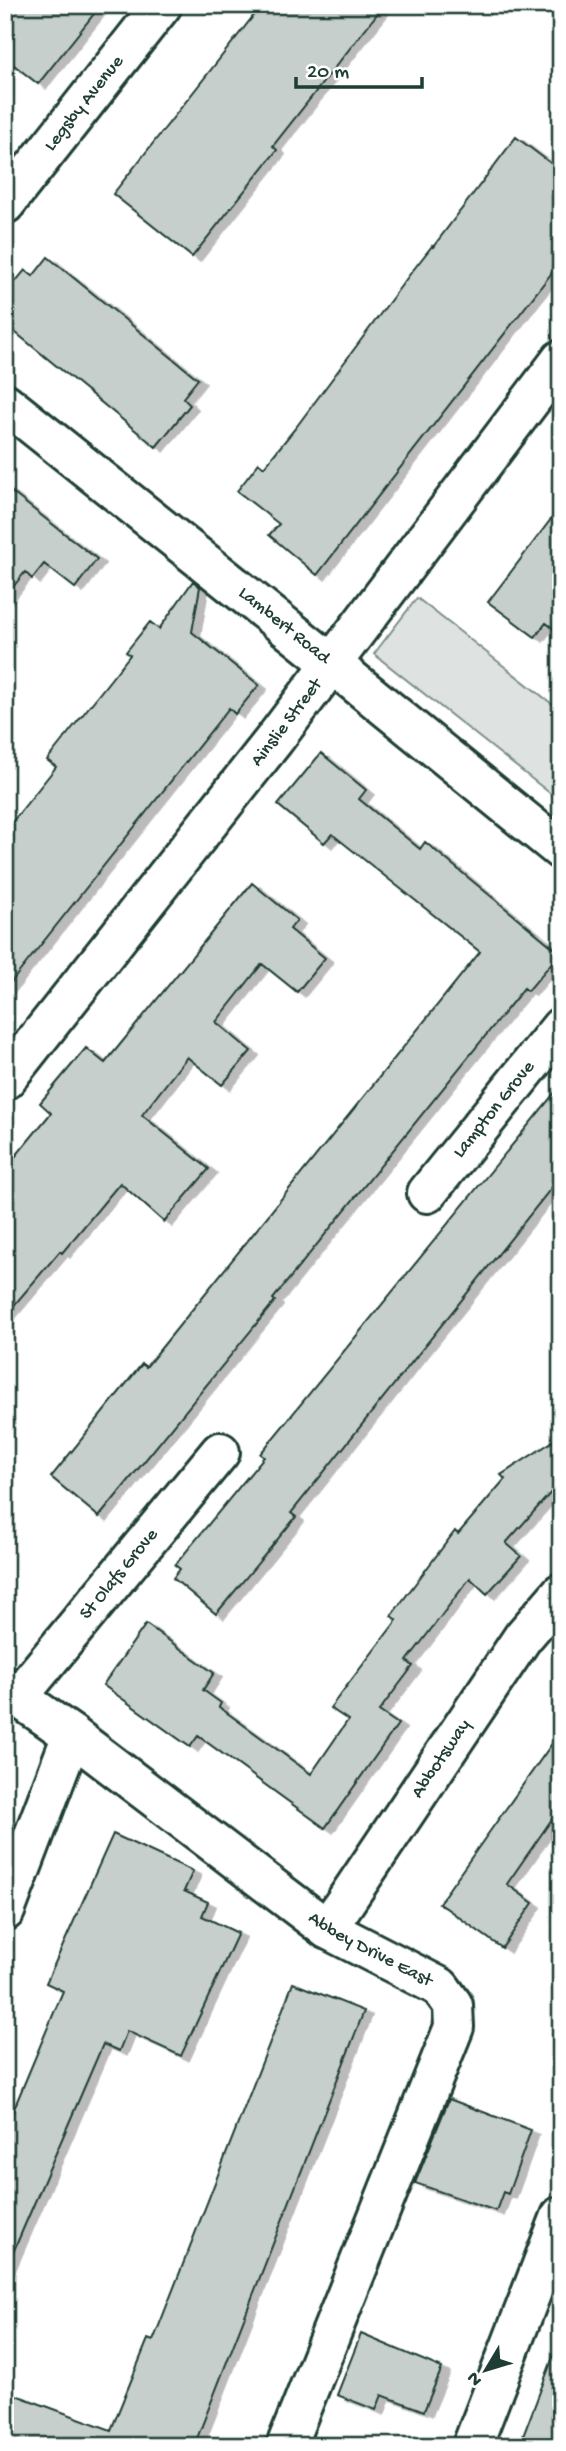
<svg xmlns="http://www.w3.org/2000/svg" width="566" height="2451" font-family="'Gochi Hand',sans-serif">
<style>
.green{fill:#dee3e2;stroke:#7e908b;stroke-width:2}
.building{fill:#c7cfcc;stroke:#1f3d34;stroke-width:2;filter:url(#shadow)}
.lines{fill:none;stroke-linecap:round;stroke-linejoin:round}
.minor-casing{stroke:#1f3d34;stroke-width:44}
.minor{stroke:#fff;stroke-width:38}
.labels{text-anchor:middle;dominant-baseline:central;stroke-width:6;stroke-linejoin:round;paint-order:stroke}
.street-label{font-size:19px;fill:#1f3d34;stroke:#fff}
</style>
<defs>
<filter id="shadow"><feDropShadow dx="8" dy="4.5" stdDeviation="0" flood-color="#0004"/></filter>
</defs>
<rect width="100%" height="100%" fill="#fff"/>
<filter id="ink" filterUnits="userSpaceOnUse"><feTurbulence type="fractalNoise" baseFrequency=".0143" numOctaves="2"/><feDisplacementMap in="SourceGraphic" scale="14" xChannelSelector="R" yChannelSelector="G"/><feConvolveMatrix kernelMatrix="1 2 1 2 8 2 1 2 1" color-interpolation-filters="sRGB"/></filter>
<g filter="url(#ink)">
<!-- green -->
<path class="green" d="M417,598L561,711V802L374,654Z"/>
<!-- building -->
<path class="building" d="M5,5H101L38,84L5,58Z
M262,5H384L273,146L277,150L192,257L113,194Z
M516,137L561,171V261L317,575L269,535L279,524L237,491L259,463L264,467L297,426L410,274L432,246L433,247Z
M48,257L198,379L183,398L190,405L156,447L5,324V294L25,270L33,276Z
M5,487L97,559L75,588L44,564L32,579L25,572L5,597Z
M561,506V634L546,623L535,637L488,602Z
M193,581L200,587L192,632L259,685L235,714L229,708L5,990V831L56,767L47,760L130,655L126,652L150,622L159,629Z
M321,753L366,790L359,799L420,849L425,842L560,953L528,991L524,988L273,1299L275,1301L99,1517L51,1477L142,1364L146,1367L480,952L332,834L324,843L278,805Z
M252,883L297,920L290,929L325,958L297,992L262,964L216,1022L251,1051L222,1085L187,1057L142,1115L209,1169L164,1222L120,1183L62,1253L60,1251L5,1316V1169L51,1113L40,1103L86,1048L105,1063Z
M561,1085V1176L291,1513L296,1517L216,1614L173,1578L180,1569L175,1565L264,1457L260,1454Z
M561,1436V1481L506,1543L521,1556L487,1594L470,1578L407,1661L413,1666L379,1711L398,1724L325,1828L198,1736L190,1747L103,1685L146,1624L214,1673L203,1690L221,1703L219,1707L311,1774L348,1720L330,1708L397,1620L391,1616L455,1531L458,1534L505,1479L501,1475Z
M561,1731V1806L507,1884L533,1903L502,1948L439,1903Z
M113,1834L193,1871L184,1891L208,1902L202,1916L238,1933L181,2056L127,2031L119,2051L103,2044L5,2271V2130L63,1991L46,1983Z
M293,1983L364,2011L194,2446H5V2391L111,2430L148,2339L153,2341Z
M449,2099L531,2130L508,2194L503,2192L496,2211L415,2183Z
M361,2334L442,2368L424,2411L382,2395L376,2410L337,2395Z
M558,2344L561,2345V2446H539L522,2439Z"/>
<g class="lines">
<!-- minor casing -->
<g class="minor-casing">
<g id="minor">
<path id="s1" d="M5,204L162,5"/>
<path id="s2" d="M5,403L352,680L561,850"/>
<path id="s3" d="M5,1080L274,740L561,360"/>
<path id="s4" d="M427,1193L561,1027"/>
<path id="s5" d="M5,1688L72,1735L327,1929L440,1987L453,2005L454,2027L286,2446"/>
<path id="s6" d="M18,1697L220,1452"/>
<path d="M5,1911L72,1735"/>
<path id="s7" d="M327,1929L523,1637L561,1593"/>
<path d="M472,2446L561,2216"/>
</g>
</g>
<!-- minor -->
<use href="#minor" class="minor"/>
</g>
</g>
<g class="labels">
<!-- street labels -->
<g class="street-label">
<text stroke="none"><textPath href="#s1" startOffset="128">Legsby Avenue</textPath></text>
<text stroke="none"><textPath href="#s2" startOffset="357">Lambert Road</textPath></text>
<text stroke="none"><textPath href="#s3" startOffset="455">Ainslie Street</textPath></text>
<text stroke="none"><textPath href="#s4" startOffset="107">Lampton Grove</textPath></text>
<text stroke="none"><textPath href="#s6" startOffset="159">St Olafs Grove</textPath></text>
<text stroke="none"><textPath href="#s7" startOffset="205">Abbotsway</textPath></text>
<text stroke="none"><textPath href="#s5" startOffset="450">Abbey Drive East</textPath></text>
</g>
</g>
<!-- margin -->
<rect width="566" height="2451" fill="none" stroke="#fff" stroke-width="28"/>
<rect x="14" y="14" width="538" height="2423" fill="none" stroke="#1f3d34" stroke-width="2.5" filter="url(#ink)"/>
<!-- north arrow -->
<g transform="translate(486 2370) rotate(232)" stroke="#ffffff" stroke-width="5" paint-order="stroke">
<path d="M0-5L12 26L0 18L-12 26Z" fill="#1f3d34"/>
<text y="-10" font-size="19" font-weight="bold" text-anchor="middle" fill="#1f3d34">N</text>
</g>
<!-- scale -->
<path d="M296 77v10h126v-10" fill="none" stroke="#1f3d34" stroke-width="3.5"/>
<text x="307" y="77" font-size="21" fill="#1f3d34" stroke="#ffffff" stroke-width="5" paint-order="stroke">20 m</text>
</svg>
